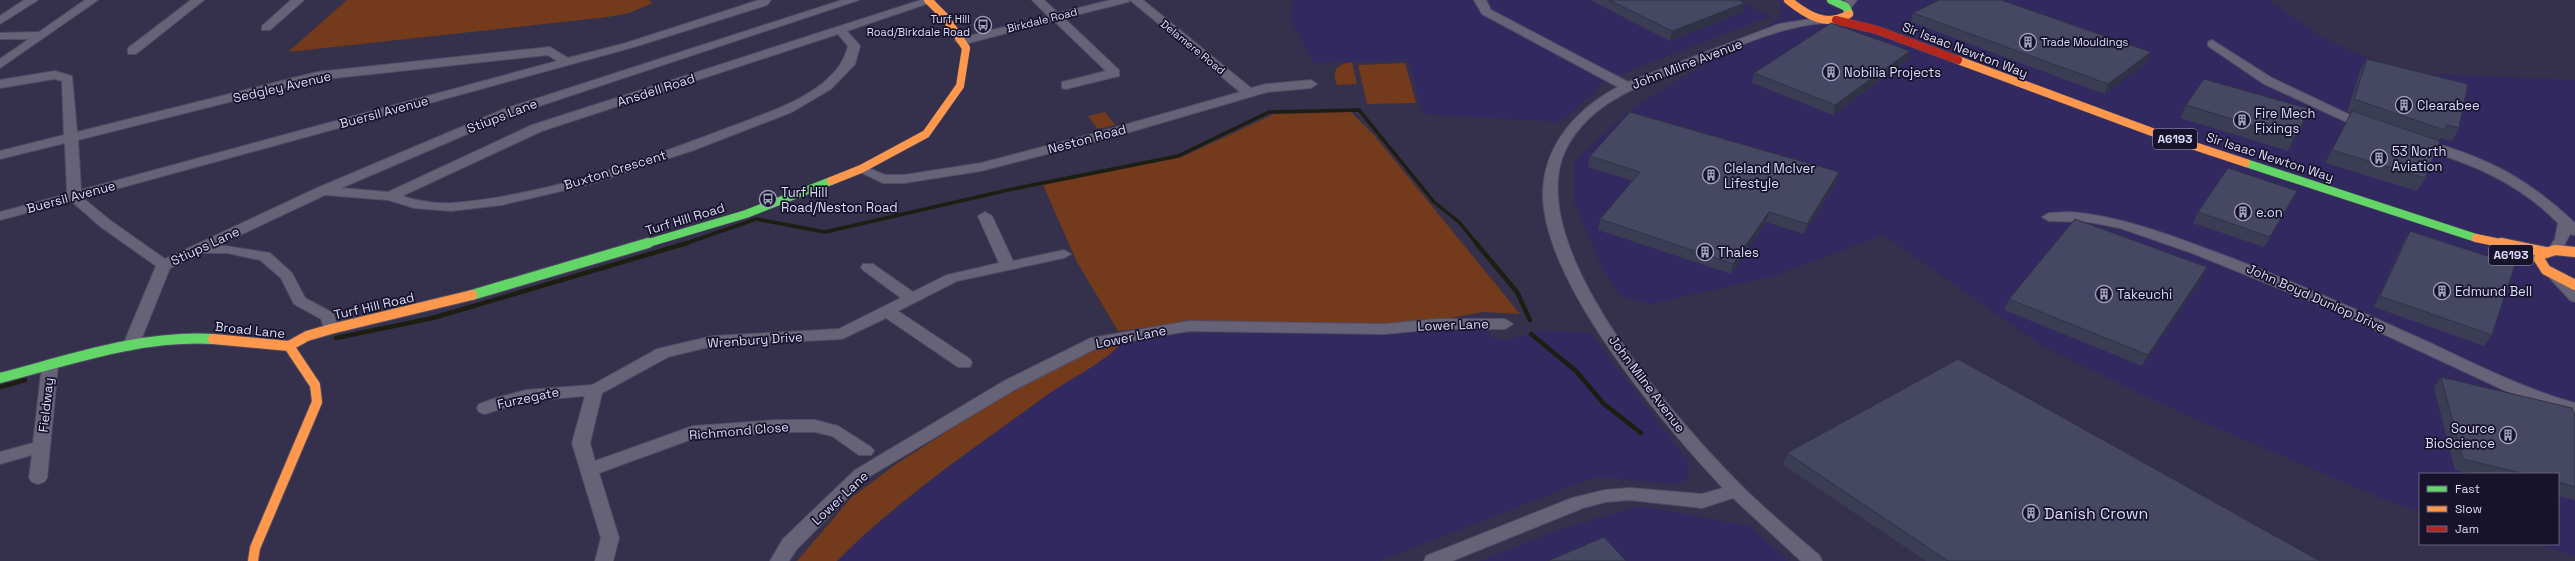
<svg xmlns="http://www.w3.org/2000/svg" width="2575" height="561" font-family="'Space Grotesk',sans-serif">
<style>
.built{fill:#322960}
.green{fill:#733a1c}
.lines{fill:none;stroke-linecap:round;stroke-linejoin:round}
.stream-far1{stroke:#1d1d12;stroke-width:3.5}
.stream{stroke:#1d1d12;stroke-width:4.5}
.street-casing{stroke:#514c65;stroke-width:2}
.fast-far1-casing{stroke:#514c65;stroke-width:9}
.fast-casing{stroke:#514c65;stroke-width:12}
.slow-far1-casing{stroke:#514c65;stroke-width:9}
.slow-casing{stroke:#514c65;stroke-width:12}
.jam-casing{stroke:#514c65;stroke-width:9}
.street{fill:#666379;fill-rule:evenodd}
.fast-far1{stroke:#63d668;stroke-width:8}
.fast{stroke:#63d668;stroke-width:10}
.slow-far1{stroke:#ff974d;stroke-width:8}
.slow{stroke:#ff974d;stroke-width:10}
.jam{stroke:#b3261e;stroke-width:8}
.wall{fill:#3b3d55}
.shaded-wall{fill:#303245}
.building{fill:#454763;stroke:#303245}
.labels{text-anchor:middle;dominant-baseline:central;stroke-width:3.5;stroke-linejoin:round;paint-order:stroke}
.far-poi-label{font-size:11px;fill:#dddcfd;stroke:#16132a;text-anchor:end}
.far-street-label{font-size:11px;fill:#dddcfd;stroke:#16132a}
.shield{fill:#16132a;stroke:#a1a0be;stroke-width:1}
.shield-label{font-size:12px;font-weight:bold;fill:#dddcfd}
.street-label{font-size:13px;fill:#dddcfd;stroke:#16132a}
.poi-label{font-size:13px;fill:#dddcfd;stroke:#16132a;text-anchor:start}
.near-poi-label{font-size:16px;fill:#dddcfd;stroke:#16132a;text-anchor:start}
</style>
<rect width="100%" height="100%" fill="#35304c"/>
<!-- built -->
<path class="built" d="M1294,0H1737L1771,16L1601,82L1594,93L1560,122L1423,114L1409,60L1313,63L1290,18Z
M1780,0H2269L2316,34L2357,54L2416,73L2575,80V556L2535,544H2558V474H2420V511L2388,501L2179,412L2044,347L1883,235L1774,276L1651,304L1620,296L1603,269L1574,202V162L1630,110L1780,18Z
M1487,327L1492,338L1508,339L1545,330L1591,333L1688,462L1689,473L1685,481L1676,484L1601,477L1587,480L1380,561H837L855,543L946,469L1056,389L1110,353L1124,340L1183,333L1376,332Z
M1640,506L1750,526L1788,561H1480L1555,531Z"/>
<!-- green -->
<path class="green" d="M347,0H648L653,3L629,13L608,17L288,52Z
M1352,62L1357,84L1337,85C1331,70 1337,64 1352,62Z
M1405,63L1416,103L1367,104L1358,65Z
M1105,112L1115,125L1098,129L1088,116Z
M1351,112L1374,135L1520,314L1483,312L1434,321L1393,325L1192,322L1118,331L1077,262L1043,185L1182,157L1274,114Z
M1124,340C1104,364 1072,377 1047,395C976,447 899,498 837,561H797L851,498L896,464L1032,377L1102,347Z"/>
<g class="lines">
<!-- stream-far1 -->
<path class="stream-far1" d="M684,244L756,219L825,232L1008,190L1178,156L1269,112L1359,110L1434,202L1459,222L1477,244"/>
<!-- stream -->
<path class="stream" d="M1476,243L1517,292L1530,320
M1531,334L1576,371L1604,404L1641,433
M336,338L433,318L687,243
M0,387L25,380"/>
<!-- street casing -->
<g class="street-casing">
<path id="street" d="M24,0H38L0,24V16Z
M85,0H98L0,68V59L29,39H0V33L39,32Z
M191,0H204L136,54H128V48Z
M291,0H304L270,30H262V26Z
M759,0H771L767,5L634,47L83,198L111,221L165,259L317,188L504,109L842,0H859L512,115L341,188L388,192L532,125L921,0L935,1L847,31L860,46L855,64L831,89L792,112L694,150L583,186L502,205L451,211L414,208L388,200L325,195L219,245L270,253L292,273L305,298L333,313L339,329L337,332H325L321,319L294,304L281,278L260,260L227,253H202L170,268L139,345L137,349H125L123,345L156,266L101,227L71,201L0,220V212L67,194L65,143L0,159V151L64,135L62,81L54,79L0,88V80L55,71L72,76L77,132L317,72L550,47L568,58L626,43ZM838,34L848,46C844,62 836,72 823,83C797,104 761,115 730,127C641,161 548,195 453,203C437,204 418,201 402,196L542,131ZM548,55L557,61L81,190L78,140L317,80Z
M1032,0H1044L1058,13L1111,0H1130L1128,2L1064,18L1119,70V76L1066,89L1062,88V82L1106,71L1054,21L961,45L955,41L957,39L1048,16Z
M1130,0H1143L1251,88L1266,84L1311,80L1317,84L1311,88L1267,92L1106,139L981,171L904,183H883L854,169L861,165L885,175H904L981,163L1096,133L1240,92Z
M1474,0H1486L1491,10L1628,82L1779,24L1824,17L1830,20L1824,23C1774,27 1726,52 1680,70C1637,86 1590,104 1567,147C1516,244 1685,431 1751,495C1773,516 1797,536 1820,556L1822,561H1801L1733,498L1702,508L1630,500L1605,502L1583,508L1452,561H1424L1426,556L1572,498L1605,490L1630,488L1702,494L1723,488C1664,425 1542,282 1543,193C1544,144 1577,109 1618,87L1482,14Z
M1845,0H1857L1850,9L1846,10L1840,7Z
M2212,40L2272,78L2373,126L2372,129H2362L2264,84L2208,46V42Z
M2418,139C2483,155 2526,177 2575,223V235L2570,234L2560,253H2550L2548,250L2555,239L2558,223C2517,181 2468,162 2413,146L2411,143L2413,140Z
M985,212L992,216L1013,261L1064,250L1071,254L1064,258L957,281L898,311L970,359L972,363L970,367H958L886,318L842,339L713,346L668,357L602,393L590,443L595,461L693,426L777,420H815L838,426L871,447L874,451L871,455H859L832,436L815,432H777L695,438L599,473L619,538L613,561H595L601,538L572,443L585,396L526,401L485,414L479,412L477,408L479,404L493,399L526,390L592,385L657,349L713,336L839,329L901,298L863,270L861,267L863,264H873L913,292L947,275L999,263L978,216Z
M2070,212C2118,216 2162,232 2207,249C2279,275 2349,306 2419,338C2470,361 2520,388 2575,403V415L2508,392L2330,309L2192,253L2120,228L2089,222L2049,221L2042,217L2049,213Z
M2554,271L2559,272L2575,288V302L2570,300L2547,275Z
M1437,319H1505L1513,324L1505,329H1437L1384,334L1189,331L1101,346L1016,389L867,478L797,549L789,561H770L783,539L855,470L1004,381L1091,338L1189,321L1384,324Z
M50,360L56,361L58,365L47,478L44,482L38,484L32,482L29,478L32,455L0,464V452L33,443L42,365L44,361Z"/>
</g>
<!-- fast-far1 casing -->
<g class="fast-far1-casing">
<path id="fast-far1" d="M1831,0L1846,7L1849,13
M2246,163L2476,238
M645,244L746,214L831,181"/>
</g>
<!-- fast casing -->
<g class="fast-casing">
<path id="fast" d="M472,295L648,243
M0,378C70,360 140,335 213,339"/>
</g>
<!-- slow-far1 casing -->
<g class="slow-far1-casing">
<path id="slow-far1" d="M1788,0C1807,15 1826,28 1849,14
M1958,60L2152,132L2246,163
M831,181L861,169L926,134L960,86L966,48L945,17L928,0
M2476,238L2505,244"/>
</g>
<!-- slow casing -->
<g class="slow-casing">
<path id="slow" d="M2501,243L2545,252
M2575,252L2555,250L2540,255L2539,259L2546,270L2575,285
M213,339L289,346L307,336L331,329L472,295
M253,561L255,548L317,402L315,385L289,346"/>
</g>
<!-- jam casing -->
<g class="jam-casing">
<path id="jam" d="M1836,20L1877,30L1958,60"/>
</g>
<!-- street -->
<use href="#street" class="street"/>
<!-- fast-far1 -->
<use href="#fast-far1" class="fast-far1"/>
<!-- fast -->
<use href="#fast" class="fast"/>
<!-- slow-far1 -->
<use href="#slow-far1" class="slow-far1"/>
<!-- slow -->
<use href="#slow" class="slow"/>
<!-- jam -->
<use href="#jam" class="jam"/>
</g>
<!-- wall -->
<path class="wall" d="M1590,0H1739L1745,3L1743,12L1670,41Z
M1913,13L2147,62L2104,94L1911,22Z
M2367,59L2459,128L2452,141L2440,138L2425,178L2417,191L2325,163L2351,113L2347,112L2360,71Z
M1908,60L1833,115L1752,83L1754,73Z
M2186,105L2304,122L2288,151L2180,118Z
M1590,156L1839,172L1836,183L1804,234L1766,222L1731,274L1598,230L1600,219L1633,181L1588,167Z
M2292,201L2264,247L2193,223L2198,212Z
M2410,231L2492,335L2484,346L2374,307L2404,241Z
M2202,278L2142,366L2004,310L2009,299Z
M2441,377L2575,416V500L2558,496V474H2471L2455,470L2434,388Z
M1787,453L2320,561H1926L1783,465Z"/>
<!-- shaded-wall -->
<path class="shaded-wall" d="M1745,3L1743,12L1670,41L1672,31Z
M1910,51L1908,60L1833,115L1835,105Z
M2151,52L2147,62L2104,94L2108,84Z
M2310,109L2304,122L2288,151L2294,138Z
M1839,172L1836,183L1804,234L1807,224Z
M2297,191L2292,201L2264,247L2270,237Z
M1769,212L1766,222L1731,274L1733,264Z
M2207,267L2202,278L2142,366L2148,355Z"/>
<!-- building -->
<path class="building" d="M1609,0H1739L1745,3L1672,31Z
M1939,0H2001L2151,52L2108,84L1913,13Z
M1831,23L1910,51L1835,105L1754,73Z
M2367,59L2468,84L2459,128L2447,125L2444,130L2354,99Z
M2204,79L2310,109L2294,138L2186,105Z
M2352,111L2440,141L2425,178L2332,150Z
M1630,112L1839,172L1807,224L1769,212L1733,264L1600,219L1640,172L1590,156Z
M2228,168L2297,191L2270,237L2198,212Z
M2075,219L2207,267L2148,355L2009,299Z
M2410,231L2515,265L2492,335L2380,296Z
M1958,359L2320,561H1948L1787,453Z
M2441,377L2572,408L2575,416V487L2558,482V474H2525L2463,459Z
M1604,537L1626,561H1548Z"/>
<!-- icons -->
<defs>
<g id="bus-ring" transform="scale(0.9)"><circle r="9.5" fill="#16132a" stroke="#a2a0bf" stroke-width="1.5"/><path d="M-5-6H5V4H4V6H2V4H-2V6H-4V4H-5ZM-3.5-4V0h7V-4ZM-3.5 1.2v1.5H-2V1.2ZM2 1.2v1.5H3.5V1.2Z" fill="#a2a0bf"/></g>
<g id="building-ring" transform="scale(0.9)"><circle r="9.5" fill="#16132a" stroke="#a2a0bf" stroke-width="1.5"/><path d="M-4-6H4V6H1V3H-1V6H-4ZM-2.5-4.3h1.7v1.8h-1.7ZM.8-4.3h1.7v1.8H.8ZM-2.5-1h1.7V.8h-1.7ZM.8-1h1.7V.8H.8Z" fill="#a2a0bf"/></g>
</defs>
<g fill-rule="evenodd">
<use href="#bus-ring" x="983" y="25"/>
<use href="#building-ring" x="2028" y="42"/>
<use href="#building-ring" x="1831" y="72"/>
<use href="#building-ring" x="2404" y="105"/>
<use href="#building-ring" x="2242" y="120"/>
<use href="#building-ring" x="2379" y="158"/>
<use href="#building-ring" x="1711" y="175"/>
<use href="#bus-ring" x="768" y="199"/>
<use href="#building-ring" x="2243" y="212"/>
<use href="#building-ring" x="1705" y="252"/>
<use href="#building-ring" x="2442" y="291"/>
<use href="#building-ring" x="2104" y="294"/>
<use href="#building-ring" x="2508" y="435"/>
<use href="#building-ring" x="2031" y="513"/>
</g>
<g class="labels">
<!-- far-poi labels -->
<g class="far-poi-label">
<text x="970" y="19">Turf Hill<tspan x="970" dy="13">Road/Birkdale Road</tspan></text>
<text x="2041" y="42" text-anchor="start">Trade Mouldings</text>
</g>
<!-- far-street labels -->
<g class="far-street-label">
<text transform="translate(1042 20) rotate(-14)">Birkdale Road</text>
<text transform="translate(1193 47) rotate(39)">Delamere Road</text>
</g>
<!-- shield labels -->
<g class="shield">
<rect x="2153" y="129" width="44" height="20" rx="3"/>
<rect x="2489" y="245" width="44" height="20" rx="3"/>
</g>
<g class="shield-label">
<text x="2175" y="139">A6193</text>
<text x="2511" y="255">A6193</text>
</g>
<!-- street labels -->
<g class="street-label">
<text transform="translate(1965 50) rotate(21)">Sir Isaac Newton Way</text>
<text transform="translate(1687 64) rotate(-21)">John Milne Avenue</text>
<text transform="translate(282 87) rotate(-13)">Sedgley Avenue</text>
<text transform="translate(656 90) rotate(-18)">Ansdell Road</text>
<text transform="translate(384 112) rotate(-15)">Buersil Avenue</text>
<text transform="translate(502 116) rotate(-21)">Stiups Lane</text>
<text transform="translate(1087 139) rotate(-15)">Neston Road</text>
<text transform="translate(2270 157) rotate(18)">Sir Isaac Newton Way</text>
<text transform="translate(615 170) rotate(-17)">Buxton Crescent</text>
<text transform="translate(71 197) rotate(-15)">Buersil Avenue</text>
<text transform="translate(685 219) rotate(-17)">Turf Hill Road</text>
<text transform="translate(205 246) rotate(-25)">Stiups Lane</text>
<text transform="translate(2316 298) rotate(24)">John Boyd Dunlop Drive</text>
<text transform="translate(374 306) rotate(-13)">Turf Hill Road</text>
<text transform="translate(1453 325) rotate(-2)">Lower Lane</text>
<text transform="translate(250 330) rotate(6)">Broad Lane</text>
<text transform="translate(1131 337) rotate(-11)">Lower Lane</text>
<text transform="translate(755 340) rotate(-4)">Wrenbury Drive</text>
<text transform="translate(1647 384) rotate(53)">John Milne Avenue</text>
<text transform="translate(528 398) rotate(-12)">Furzegate</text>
<text transform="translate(46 405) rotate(-84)">Fieldway</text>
<text transform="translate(739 431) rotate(-5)">Richmond Close</text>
<text transform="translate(840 498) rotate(-43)">Lower Lane</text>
</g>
<!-- poi labels -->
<g class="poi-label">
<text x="1844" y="72">Nobilia Projects</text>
<text x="2417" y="105">Clearabee</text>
<text x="2255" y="113">Fire Mech<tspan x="2255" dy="15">Fixings</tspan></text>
<text x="2392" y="151">53 North<tspan x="2392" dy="15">Aviation</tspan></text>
<text x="1724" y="168">Cleland McIver<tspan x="1724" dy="15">Lifestyle</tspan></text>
<text x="781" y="192">Turf Hill<tspan x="781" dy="15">Road/Neston Road</tspan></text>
<text x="2256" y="212">e.on</text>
<text x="1718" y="252">Thales</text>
<text x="2455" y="291">Edmund Bell</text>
<text x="2117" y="294">Takeuchi</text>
<text x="2495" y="428" text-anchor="end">Source<tspan x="2495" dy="15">BioScience</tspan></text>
</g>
<!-- near-poi labels -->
<g class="near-poi-label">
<text x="2044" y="513">Danish Crown</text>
</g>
</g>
<!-- legend -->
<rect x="2419" y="473" width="140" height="72" fill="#16132a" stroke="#66637e"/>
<rect x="2427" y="486" width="20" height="6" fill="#63d668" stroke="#66637e"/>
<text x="2455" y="493" font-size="12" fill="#dddcfd">Fast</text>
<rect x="2427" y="506" width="20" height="6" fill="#ff974d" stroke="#66637e"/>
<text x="2455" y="513" font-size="12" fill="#dddcfd">Slow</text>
<rect x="2427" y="526" width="20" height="6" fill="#b3261e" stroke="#66637e"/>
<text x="2455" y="533" font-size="12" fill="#dddcfd">Jam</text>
</svg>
